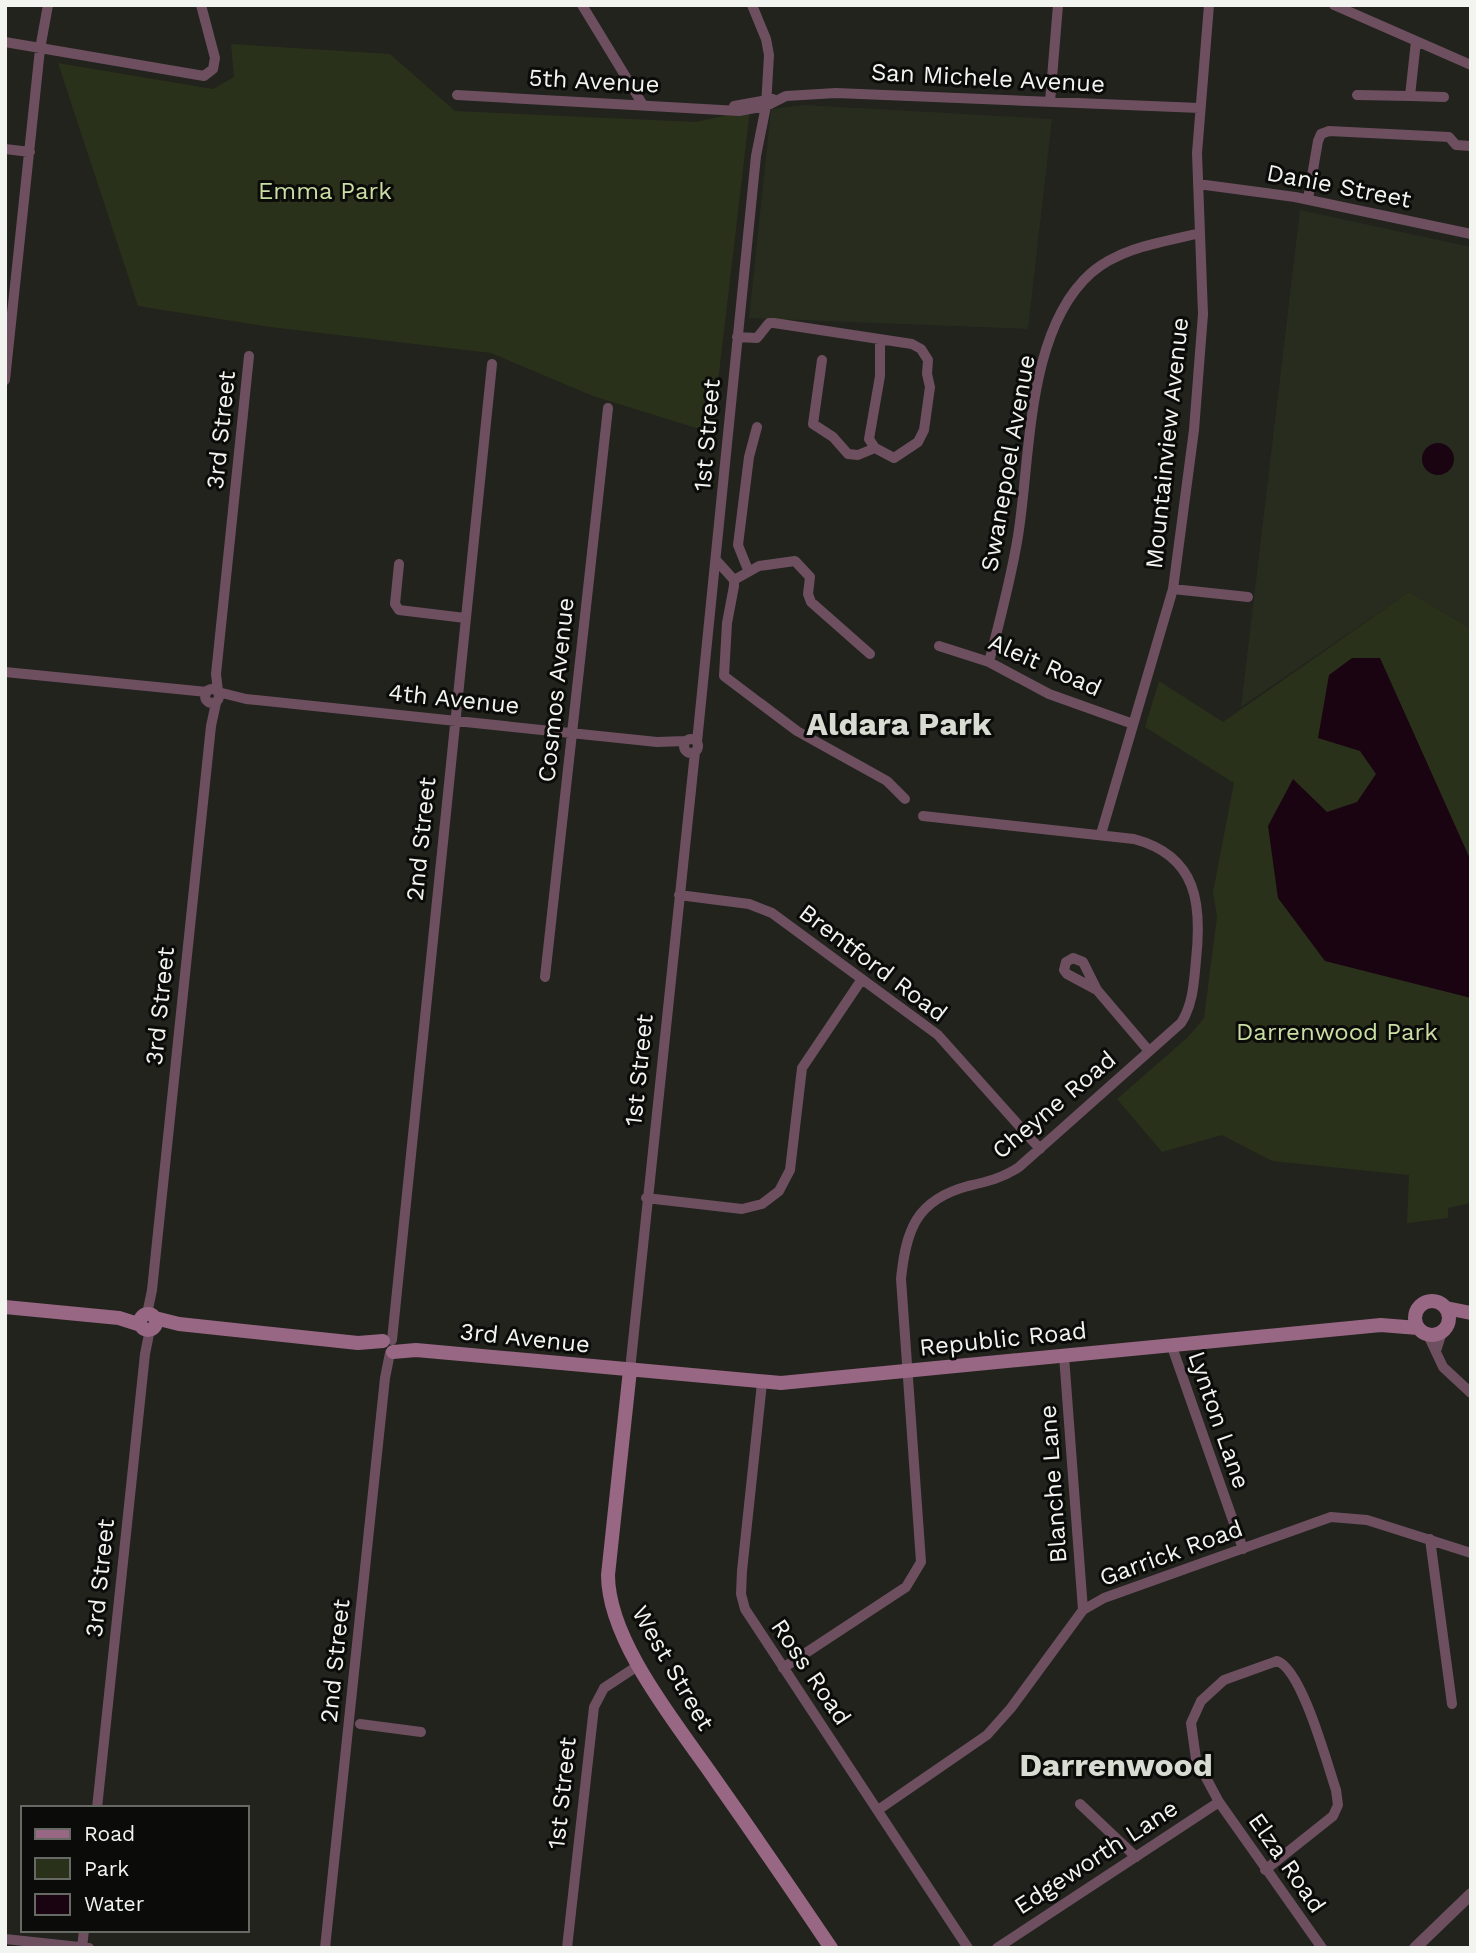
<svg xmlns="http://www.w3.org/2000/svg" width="1476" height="1953" font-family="'Work Sans',sans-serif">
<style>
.built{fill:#282c1f}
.green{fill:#2a311a}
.water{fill:#1a0412}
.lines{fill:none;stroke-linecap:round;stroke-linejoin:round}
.minor{stroke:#6d4f60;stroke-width:10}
.tertiary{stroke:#6d4f60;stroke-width:12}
.secondary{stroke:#986784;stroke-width:14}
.labels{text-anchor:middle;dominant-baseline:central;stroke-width:6;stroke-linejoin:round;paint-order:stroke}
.street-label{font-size:24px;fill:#f2f4ef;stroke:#0b0c09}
.park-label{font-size:24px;fill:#cadda3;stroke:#0b0c09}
.district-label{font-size:32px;font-weight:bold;fill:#d8dbd2;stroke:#0b0c09}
</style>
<rect width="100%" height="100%" fill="#21231c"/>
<!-- built -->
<path class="built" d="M805,105L1052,119L1028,329L749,318L771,109Z
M1300,210L1471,247V629L1409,592L1241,707Z"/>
<!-- green -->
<path class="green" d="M231,44L390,54L455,111L696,122L750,110L712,433L593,396L491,353L270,327L138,306L58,63L213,89L234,77Z
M1409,592L1471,629V1203L1448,1208V1218L1407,1223L1409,1175L1272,1161L1222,1135L1162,1152L1117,1099L1188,1037L1204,1018L1217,917L1213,892L1234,783L1145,727L1159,681L1223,722Z"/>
<!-- water -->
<path class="water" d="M1422 459a16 16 0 1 1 32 0a16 16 0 1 1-32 0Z
M1352,658H1380L1471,861V998L1325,961L1278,898L1268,826L1293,779L1327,812L1357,802L1376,774L1360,751L1318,738L1329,675Z"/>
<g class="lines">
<!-- minor -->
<path class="minor" d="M582,5L643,105
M1334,5L1471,65
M5,42L204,76L213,69L215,58L201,5
M457,95L739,111L766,106L786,96L836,93L1200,108
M1357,95L1410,96L1416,41
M1410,96L1444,97
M1050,102L1058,5
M734,106L773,99
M5,149L30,152
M1198,184L1295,197L1471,234
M1308,199L1318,141L1321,134L1329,131L1449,137L1456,145L1471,146
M737,337L757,338L769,323H774L912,344L921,349L928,360L927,374L930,387L924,430L918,442L894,458L875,448L869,439L880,376V340
M822,360L813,424L833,437L848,454L858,455L875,448
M5,380L40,49L48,5
M717,561L734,580V586L727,623L724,676L797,731L887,781L905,799
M399,564L395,604L399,610L465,618
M748,570L738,545L749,457L757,427
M734,580L759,566L795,561L810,577L808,594L811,602L870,654
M1173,589L1248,597
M939,646L989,662L1049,694L1133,724
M989,662C1000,620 1011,579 1018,536C1031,456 1026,331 1091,273C1121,247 1164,242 1200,233
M5,672L207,692
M205 696a7 7 0 1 1 14 0a7 7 0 1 1-14 0Z
M218,691L216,674L249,356
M218,692L246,699L657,742L685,741
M684 746a7 7 0 1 1 14 0a7 7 0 1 1-14 0Z
M697,742L756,156L766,106L769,55L766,39L752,5
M1101,834L1173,589L1194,430L1203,314L1197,153L1209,5
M679,895L749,904L772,913L938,1035L1040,1149
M545,977L608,408
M1097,990L1083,962L1073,958L1066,962L1064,970L1067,974L1097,990L1149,1051
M646,1198L742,1209L762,1204L779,1191L790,1170L802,1068L862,979
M147,1314L152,1290L211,726L216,703
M1428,1335L1443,1367L1471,1393
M392,1340L492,364
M1171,1344L1243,1549
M1436,1351L1442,1332
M1064,1356L1083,1610
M630,1370L695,752
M762,1383L742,1571L741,1594L745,1609L968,1948
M1430,1539L1452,1704
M783,1668L906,1587L921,1562L901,1279C906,1230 916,1200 968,1186C986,1182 1003,1178 1019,1167L1181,1023C1193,1005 1194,982 1196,960C1202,905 1198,856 1134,839L923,816
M360,1724L421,1732
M1080,1804L1136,1857
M97,1808L145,1354L150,1329
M878,1810L987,1735L1011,1708L1083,1610L1104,1598L1331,1517L1367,1520L1471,1553
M1265,1870L1333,1816L1338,1805L1336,1790C1327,1764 1302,1669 1277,1661L1224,1680L1201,1701L1191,1723L1196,1759L1219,1802L1322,1948
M5,1939L89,1948
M82,1948L84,1930
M325,1948L385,1378L390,1353
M567,1948L594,1707L604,1688L639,1665
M997,1948L1219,1802"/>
<!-- tertiary -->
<path class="tertiary" d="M1415,1948L1471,1894"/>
<!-- secondary -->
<path class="secondary" d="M1415 1318a17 17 0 1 1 34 0a17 17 0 1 1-34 0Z
M5,1307L119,1318L141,1325
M1446,1308L1471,1313
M140 1322a8 8 0 1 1 16 0a8 8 0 1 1-16 0Z
M155,1318L179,1324L358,1343L383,1341
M393,1352L416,1350L781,1383L1381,1325L1418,1328
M630,1370L608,1575C608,1643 681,1729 719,1785C757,1839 794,1893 831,1948"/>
</g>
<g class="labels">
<!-- street labels -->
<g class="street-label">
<text transform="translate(988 78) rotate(3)">San Michele Avenue</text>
<text transform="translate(594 81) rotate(3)">5th Avenue</text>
<text transform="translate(1339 186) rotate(11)">Danie Street</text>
<text transform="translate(221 430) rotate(-84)">3rd Street</text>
<text transform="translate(707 435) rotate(-85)">1st Street</text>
<text transform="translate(1167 443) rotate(-84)">Mountainview Avenue</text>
<text transform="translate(1008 463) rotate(-80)">Swanepoel Avenue</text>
<text transform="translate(1045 665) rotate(24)">Aleit Road</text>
<text transform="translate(556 690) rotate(-84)">Cosmos Avenue</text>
<text transform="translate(454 699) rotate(6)">4th Avenue</text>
<text transform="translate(421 839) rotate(-84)">2nd Street</text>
<text transform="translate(873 963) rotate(37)">Brentford Road</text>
<text transform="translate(160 1006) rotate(-84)">3rd Street</text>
<text transform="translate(639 1070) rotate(-84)">1st Street</text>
<text transform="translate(1054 1105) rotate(-40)">Cheyne Road</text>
<text transform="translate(525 1338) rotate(6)">3rd Avenue</text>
<text transform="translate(1003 1339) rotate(-6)">Republic Road</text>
<text transform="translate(1219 1420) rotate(71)">Lynton Lane</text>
<text transform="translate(1053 1484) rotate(-94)">Blanche Lane</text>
<text transform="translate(1171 1553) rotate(-20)">Garrick Road</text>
<text transform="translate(100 1578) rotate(-84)">3rd Street</text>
<text transform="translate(335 1661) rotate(-84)">2nd Street</text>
<text transform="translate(673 1668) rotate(60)">West Street</text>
<text transform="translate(811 1672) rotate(56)">Ross Road</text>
<text transform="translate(562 1793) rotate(-84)">1st Street</text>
<text transform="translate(1096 1857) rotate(-33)">Edgeworth Lane</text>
<text transform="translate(1287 1863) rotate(55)">Elza Road</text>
</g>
<!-- park labels -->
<g class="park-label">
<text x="325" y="191">Emma Park</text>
<text x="1337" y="1032">Darrenwood Park</text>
</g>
<!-- district labels -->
<g class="district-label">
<text x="899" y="724">Aldara Park</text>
<text x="1116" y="1765">Darrenwood</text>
</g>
</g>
<!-- border -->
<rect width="1476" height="1953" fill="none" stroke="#f2f4ef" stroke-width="14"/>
<!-- legend -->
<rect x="21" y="1806" width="228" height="126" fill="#0b0c09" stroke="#676965" stroke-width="2"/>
<rect x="35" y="1829" width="35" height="10" fill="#986784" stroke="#676965" stroke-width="2"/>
<text x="84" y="1841" font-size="21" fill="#f2f4ef">Road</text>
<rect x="35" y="1858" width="35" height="21" fill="#2a311a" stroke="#676965" stroke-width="2"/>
<text x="84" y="1876" font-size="21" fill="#f2f4ef">Park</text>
<rect x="35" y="1894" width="35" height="21" fill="#1a0412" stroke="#676965" stroke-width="2"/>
<text x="84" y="1911" font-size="21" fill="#f2f4ef">Water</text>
</svg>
